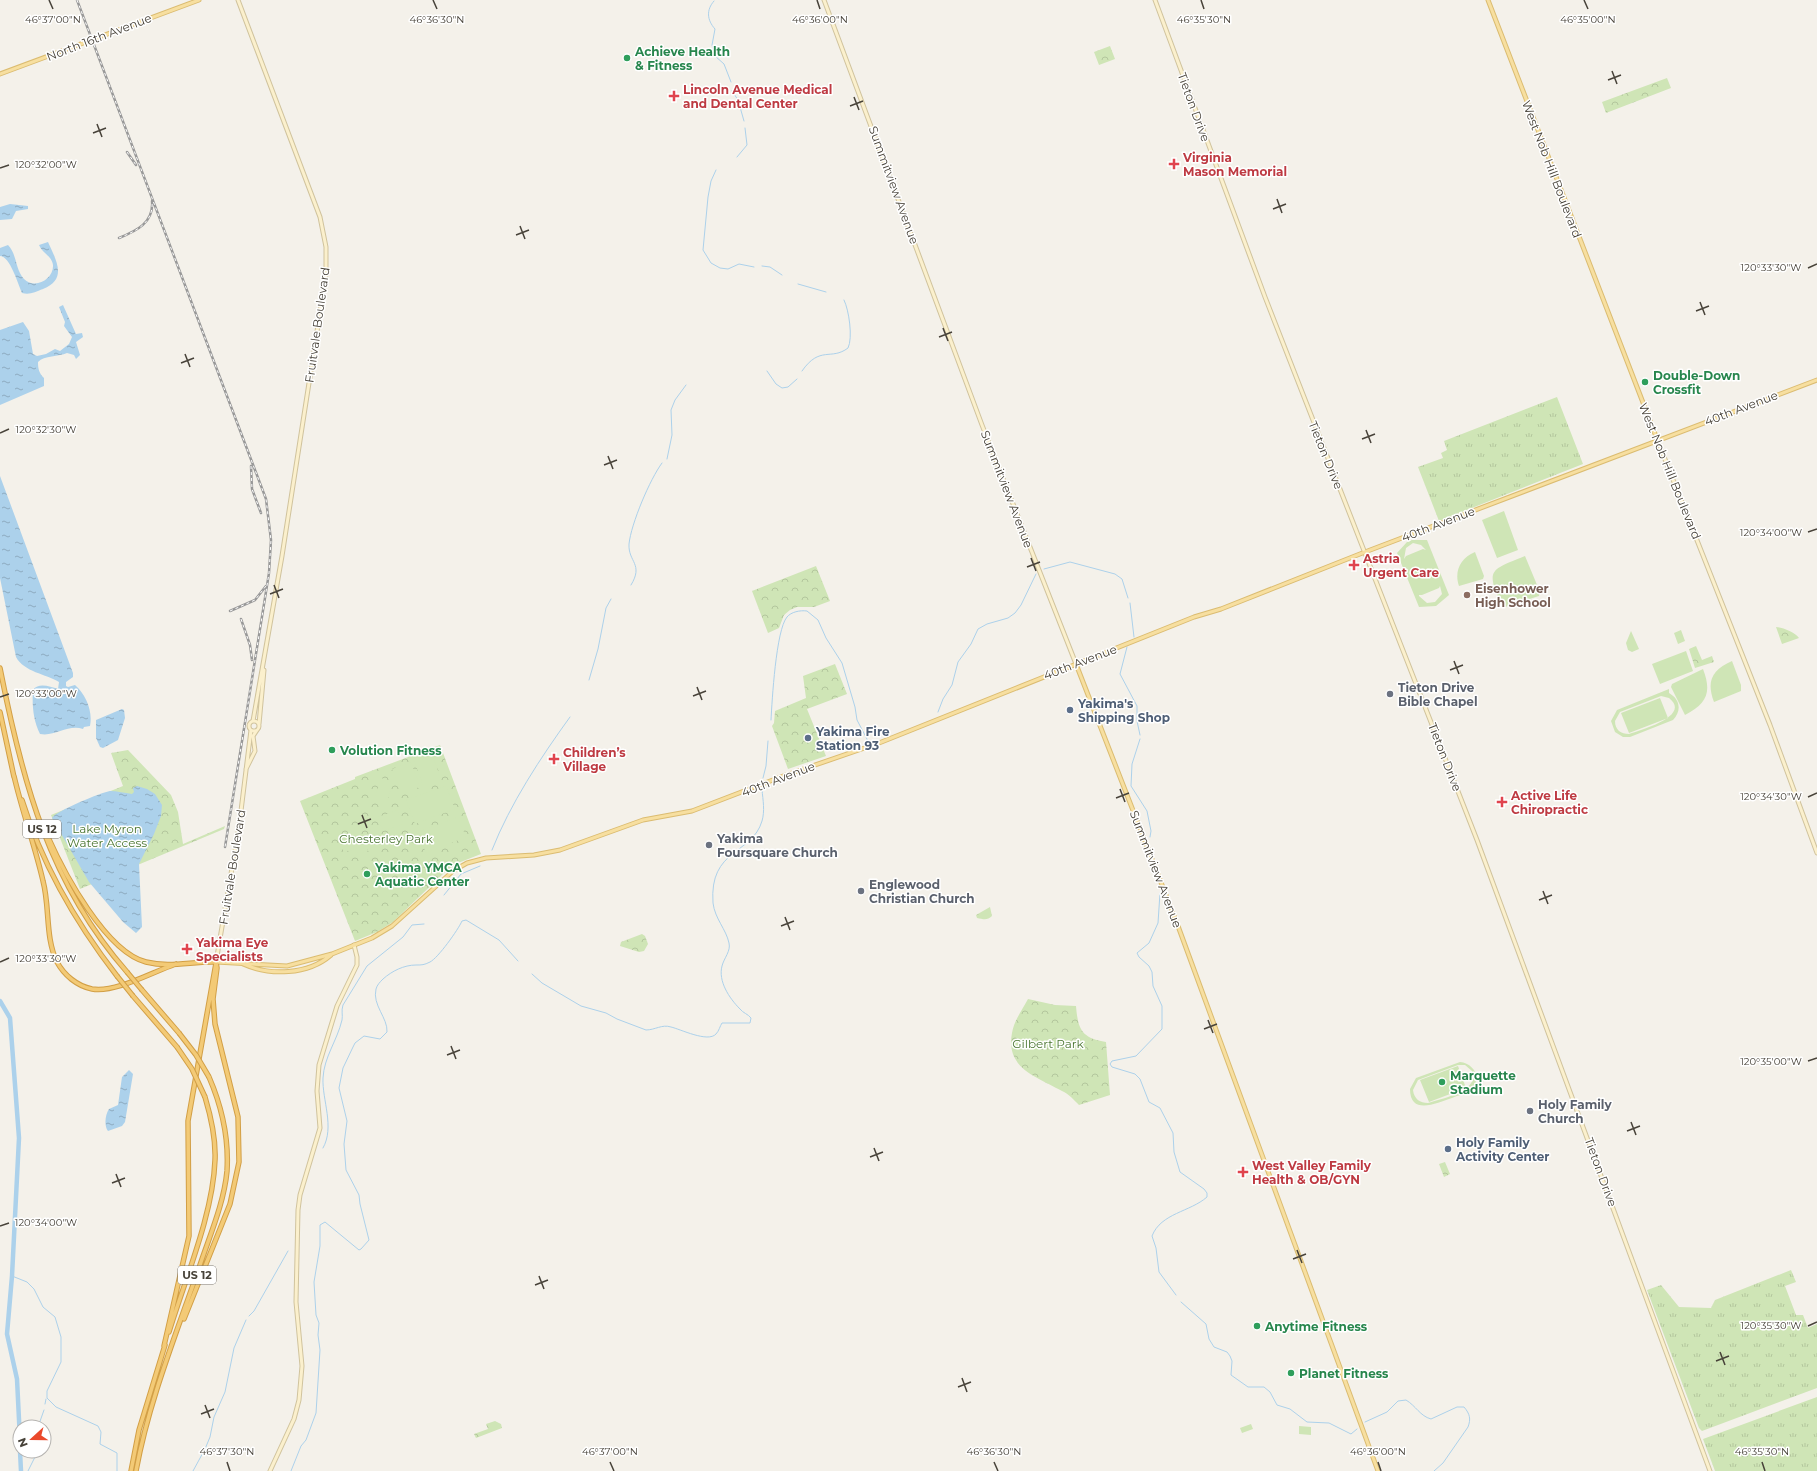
<svg xmlns="http://www.w3.org/2000/svg" width="1817" height="1471" font-family="Montserrat,sans-serif">
<style>
.grass{fill:url(#grass-tufts)}
.park{fill:url(#park-crowns)}
.pitch{fill:#cfe5b6;fill-rule:evenodd}
.water{fill:url(#water-ripples)}
.lines{fill:none;stroke-linecap:round;stroke-linejoin:round}
.stream{stroke:#acd1eb;stroke-width:1}
.river{stroke:#acd1eb;stroke-width:4.5}
.secondary-casing{stroke:#d0c39d;stroke-width:5}
.primary-casing{stroke:#dbbc71;stroke-width:5}
.motorway-casing{stroke:#d29f46;stroke-width:5.5}
.secondary{stroke:#fbf0cd;stroke-width:3}
.primary{stroke:#f7dfa0;stroke-width:3}
.motorway{stroke:#f3ca76;stroke-width:3.5}
.rail-casing{stroke:#989898;stroke-width:2.5}
.rail{stroke:#fff;stroke-width:1;stroke-dasharray:3;stroke-linecap:butt}
.motorway-bridge-casing{stroke:#d29f46;stroke-width:5.5;stroke-linecap:butt}
.motorway-bridge{stroke:#f3ca76;stroke-width:3.5}
.ticks{fill:none;stroke:#474239;stroke-width:1.5}
.leisure-dot{fill:#2e9e5b;stroke:#fff;stroke-width:1.5}
.health-dot{fill:#e0444e;stroke:#fff;stroke-width:1.5}
.education-dot{fill:#8d6e63;stroke:#fff;stroke-width:1.5}
.worship-dot{fill:#6b7280;stroke:#fff;stroke-width:1.5}
.service-dot{fill:#5c6f8a;stroke:#fff;stroke-width:1.5}
.labels{text-anchor:middle;dominant-baseline:central;stroke-width:3;stroke-linejoin:round;paint-order:stroke}
.shield{fill:#fff;stroke:#7e7b74;stroke-width:1}
.shield-label{font-size:11px;font-weight:bold;fill:#474239}
.street-label{font-size:12px;fill:#474239;stroke:#fff}
.leisure-label{font-size:12px;font-weight:bold;fill:#27864d;stroke:#fff;text-anchor:start}
.health-label{font-size:12px;font-weight:bold;fill:#be3a42;stroke:#fff;text-anchor:start}
.education-label{font-size:12px;font-weight:bold;fill:#785e54;stroke:#fff;text-anchor:start}
.worship-label{font-size:12px;font-weight:bold;fill:#5b616d;stroke:#fff;text-anchor:start}
.service-label{font-size:12px;font-weight:bold;fill:#4e5e75;stroke:#fff;text-anchor:start}
.park-label{font-size:12px;fill:#497530;stroke:#fff}
.ticks-label{font-size:10px;text-anchor:middle;fill:#474239;stroke:#fff;stroke-width:3;stroke-linejoin:round;paint-order:stroke}
</style>
<defs>
<pattern id="grass-tufts" width="24" height="20" patternUnits="userSpaceOnUse"><rect width="24" height="20" fill="#cfe5b6"/><path d="M3 7l-1-3M5 7V3M7 7l1-3M15 17l-1-3M17 17v-4M19 17l1-3" fill="none" stroke="#b3c69d"/></pattern>
<pattern id="park-crowns" width="20" height="18" patternUnits="userSpaceOnUse"><rect width="20" height="18" fill="#cfe5b6"/><path d="M2 6a3 3 0 1 1 6 0M12 15a3 3 0 1 1 6 0" fill="none" stroke="#b3c69d"/></pattern>
<pattern id="water-ripples" width="26" height="14" patternUnits="userSpaceOnUse"><rect width="26" height="14" fill="#acd1eb"/><path d="M2 4q2-2 4 0t4 0M15 11q2-2 4 0t4 0" fill="none" stroke="#8eabbf"/></pattern>
</defs>
<rect width="100%" height="100%" fill="#f4f1ea"/>
<!-- grass -->
<path class="grass" d="M1557,397L1583,464L1439,521L1418,467L1443,458L1441,453L1447,450L1444,441Z
M1791,1270L1796,1282L1785,1286L1796,1315H1803L1808,1328L1817,1324V1388L1702,1431L1699,1428L1647,1290L1661,1285L1679,1307L1711,1308L1715,1300Z
M1817,1397V1471H1715L1703,1439Z"/>
<!-- park -->
<path class="park" d="M1110,46L1115,59L1099,65L1094,52Z
M1667,78L1671,88L1606,113L1602,102Z
M816,566L830,601L814,607H797L790,610L784,615L779,628L768,633L752,591Z
M1776,627C1782,627 1795,632 1799,638L1782,644Z
M1696,646L1702,660L1712,656L1714,662L1695,668L1689,649Z
M835,664L847,694L807,709L826,756L788,769L772,726L774,723L775,711L806,698L803,676Z
M440,745L481,854L458,863L443,874L393,922L377,932L355,941L300,801L355,779V777Z
M128,750L171,795L178,812L183,844L225,826L224,829L80,889L51,815L123,786L111,753Z
M990,907L992,916C987,921 983,919 977,918L976,915Z
M642,934L645,936L648,944L644,951L639,952L620,946L621,942Z
M1028,999L1055,1005L1076,1006C1078,1029 1081,1038 1106,1042L1110,1095L1079,1105C1074,1100 1069,1094 1062,1091C1038,1077 1005,1069 1012,1033C1014,1021 1022,1010 1028,999Z
M1445,1162L1450,1174L1444,1177L1439,1164Z
M495,1421L501,1424L502,1428L476,1438L474,1434L488,1429L486,1424Z"/>
<!-- pitch -->
<path class="pitch" d="M1504,511L1518,550L1497,558L1482,520Z
M1412,540H1427L1449,595L1436,606L1419,607L1397,553L1407,542ZM1413,543L1421,545L1426,550L1423,549L1406,556L1404,559L1406,548ZM1440,586L1442,594L1435,602L1427,603L1419,596V595H1422L1439,588Z
M1475,552L1484,576L1483,579L1459,586C1454,572 1460,558 1475,552Z
M1525,556L1540,592L1539,596L1502,608C1487,570 1487,571 1525,556Z
M1681,630L1685,641L1678,644L1674,633Z
M1631,631L1639,649L1632,652L1628,650L1626,643Z
M1686,651L1693,671L1660,684L1652,664Z
M1732,661L1741,685V691L1714,702C1706,681 1712,670 1732,661Z
M1703,669C1712,692 1707,704 1685,715L1671,687L1672,684Z
M1669,689V693C1680,699 1682,711 1673,720L1630,737H1623L1615,732L1611,721L1617,710ZM1661,696L1669,698C1692,716 1641,730 1629,734C1621,734 1615,730 1615,721L1620,712Z
M1660,698L1668,718L1629,733L1621,713Z
M432,754L441,779L423,785L414,761Z
M411,762L420,787L402,793L392,769Z
M381,778L393,782L387,801L375,797Z
M446,786L455,809L415,824L406,800Z
M398,810L403,824L383,831L378,817Z
M458,817L466,837L426,853L418,832Z
M363,839L365,844L355,848L353,842Z
M352,843L354,849L344,852L342,847Z
M366,845L368,851L358,855L356,849Z
M354,850L357,856L347,859L345,853Z
M423,867L429,871L418,882H412L411,874Z
M1460,1062C1473,1063 1483,1078 1472,1089C1467,1094 1458,1095 1452,1098C1437,1103 1410,1116 1410,1089L1416,1078ZM1458,1065H1465L1472,1071C1480,1091 1443,1098 1428,1103C1420,1103 1414,1099 1413,1090L1418,1080Z
M1458,1066L1466,1088L1429,1102L1420,1080Z
M1251,1424L1253,1429L1242,1433L1240,1428Z
M1299,1426L1311,1427V1435L1299,1434Z"/>
<!-- water -->
<path class="water" d="M10,204L28,206V209L16,211L12,219L0,220V207Z
M48,242C56,260 68,279 43,289C35,292 30,295 22,293C18,284 10,256 0,256V248L8,245C17,254 15,269 24,279C35,290 54,279 53,265C52,256 42,253 39,245Z
M63,305L76,334L82,333L83,337L76,342L80,355L76,359L74,355L67,353C59,357 44,355 38,362C38,369 39,373 44,378V386L0,405V330L23,322L29,331L33,354L37,356L46,354L55,349L60,351L69,344L72,337L64,326L65,322L59,307Z
M0,476L73,673V677L66,682V686L68,687L75,685C86,695 93,711 90,726L84,727L83,729C68,724 55,737 40,734C33,720 32,705 33,690C39,682 50,687 58,689L59,682C46,674 24,672 16,657L0,578Z
M122,709L124,710L125,718L118,740L103,748L100,747L96,738V720Z
M137,786L147,789L155,794L162,805L161,816L154,834L139,864L142,927L136,933L123,922L89,882L52,818C56,811 102,792 110,791C117,791 125,793 132,794L134,792L133,788Z
M129,1070L133,1074L125,1122L122,1126L108,1131C104,1126 105,1115 109,1109L118,1105L122,1077Z"/>
<g class="lines">
<!-- stream -->
<path class="stream" d="M714,1C706,10 707,20 715,29L712,45L715,56L724,64L731,82
M732,91L738,100L744,121
M737,157L747,145L745,128
M716,170L711,181L708,197L703,250L711,263L720,268L728,269L739,264L754,267
M762,266L770,267L782,275
M798,284L826,292
M767,371L776,384L782,388L788,387L797,379
M802,371C820,345 831,361 848,348C853,338 849,310 844,300
M667,459L672,435L671,410L675,400L686,385
M1044,569L1070,562L1115,574L1122,579L1128,598
M631,585C644,564 628,562 629,544C631,524 650,479 662,463
M1130,603L1134,637
M1127,647L1120,674L1137,706V721L1140,735
M589,680L598,649L606,608L611,599
M938,712L943,699L952,685L958,662L971,644L978,629L987,624L1008,618L1015,613L1021,605L1036,574
M771,720C772,701 776,630 787,617C791,612 800,610 807,611L818,620L826,638L842,663L855,707L857,720L868,741
M1140,739L1132,764L1131,786L1147,811L1151,831L1150,837
M763,778L766,766L768,741
M492,850C510,804 541,757 570,717
M1160,893L1158,923L1149,943L1137,953L1139,957L1149,966L1152,972L1153,986L1162,1006V1029L1136,1056L1112,1061L1110,1064L1112,1067L1135,1074L1140,1079L1149,1102L1160,1108L1173,1133L1174,1152L1180,1172L1204,1189L1207,1193V1197C1190,1212 1161,1213 1152,1236L1156,1248L1159,1272L1176,1295
M444,895L461,874L480,866
M532,974L542,983L581,1006L606,1013L617,1019L646,1030C655,1030 662,1024 671,1027C680,1029 708,1043 716,1034C719,1031 720,1026 722,1023H750L751,1018C748,1014 743,1013 740,1009C729,998 718,981 722,966C724,958 731,951 729,943C726,929 715,919 713,903C709,848 752,855 762,821C765,811 763,800 762,790
M323,1148C335,1127 322,1100 323,1078C324,1057 337,1041 342,1020C343,1015 341,1011 343,1005L367,966L403,937L412,925L424,924
M12,1276L27,1282L34,1289L43,1307L55,1317L61,1337V1362L47,1391V1398L56,1407L98,1426L101,1432L100,1444L117,1453V1471
M1181,1302L1206,1324L1209,1339L1214,1347L1227,1352L1230,1356L1232,1361L1231,1375L1248,1387H1264L1270,1392L1277,1405L1290,1409L1307,1422L1329,1423L1351,1434L1357,1429
M249,1316L254,1311L288,1251
M45,1404L46,1399
M1365,1422L1387,1412L1398,1401L1406,1400C1416,1406 1420,1416 1431,1419L1457,1407H1464C1470,1414 1471,1419 1468,1427L1443,1463L1434,1471
M38,1427L44,1410
M28,1471L38,1451
M193,1471L205,1449L210,1437L214,1417L225,1392L234,1348L246,1320
M291,1471L301,1446L306,1440L316,1413L320,1350L318,1335L319,1323L316,1315L314,1282L320,1246V1225L325,1222L359,1250L361,1249L369,1240L360,1204L359,1195L346,1170L344,1144L347,1121L339,1088L343,1068L353,1047L355,1043L364,1036L380,1039L387,1032C388,1018 372,1005 376,989C377,985 380,982 383,979C392,971 404,965 416,965C422,965 424,965 430,962C438,958 458,930 462,921L466,920L499,940L518,961"/>
<!-- river -->
<path class="river" d="M0,1001L10,1018L19,1138L12,1276L7,1334L17,1379L20,1440
M20,1451L21,1471"/>
<!-- secondary casing -->
<g class="secondary-casing">
<path id="secondary" d="M238,0L320,217L326,247V274L282,556L253,721
M824,0L982,425L1076,664
M1155,0L1265,297L1477,840L1710,1471
M1657,439L1770,725L1817,853
M249 726a5 5 0 1 1 10 0a5 5 0 1 1-10 0Z
M259,724L264,670
M246,769L255,751L253,736L257,730
M216,962L239,827L251,730
M270,1471L294,1419L299,1400L302,1366L296,1302L298,1210L300,1195L320,1128L317,1091L319,1065L337,1006L357,965V957L354,945"/>
</g>
<!-- primary casing -->
<g class="primary-casing">
<path id="primary" d="M1488,0L1657,439
M0,74L199,0
M1076,664L1178,926L1378,1471
M216,962L287,966L332,954L372,938L392,926L453,871L467,863L486,858L534,855L560,850L643,820L692,811L786,775L879,743L1194,617L1221,609L1365,552L1817,380
M243,964C270,976 308,975 331,955"/>
</g>
<!-- motorway casing -->
<g class="motorway-casing">
<path id="motorway" d="M0,668C22,781 49,883 127,972
M0,712L14,777
M14,776C22,811 35,846 43,881C50,907 45,938 57,962C64,975 77,986 92,989C116,993 152,972 176,964
M22,800C42,864 76,923 117,976
M48,837C64,873 106,952 146,962C170,968 193,961 216,962
M142,990L179,1033
M133,996L177,1047
M184,1319L230,1204L239,1162L238,1117L215,1024L213,999L217,968L216,962
M169,1332C185,1279 213,1215 215,1160C216,1138 211,1117 205,1097
M164,1346L189,1236L188,1121L216,963
M131,1471L139,1430L165,1345
M136,1471C149,1400 177,1332 200,1265C210,1235 224,1203 227,1171C229,1138 222,1107 209,1077"/>
</g>
<!-- secondary -->
<use href="#secondary" class="secondary"/>
<!-- primary -->
<use href="#primary" class="primary"/>
<!-- motorway -->
<use href="#motorway" class="motorway"/>
<!-- rail casing -->
<g class="rail-casing">
<path id="rail" d="M77,0L266,499L271,540L269,573L225,847
M127,152L136,165
M119,238C136,231 154,223 152,201
M251,466L252,489L261,513
M230,611L255,600L266,586
M241,619L250,645L252,660"/>
</g>
<!-- rail -->
<use href="#rail" class="rail"/>
<!-- motorway-bridge casing -->
<g class="motorway-bridge-casing">
<path id="motorway-bridge" d="M127,972L142,990
M117,976L133,996
M179,1033L196,1055L209,1077
M177,1047L192,1069L205,1097"/>
</g>
<!-- motorway-bridge -->
<use href="#motorway-bridge" class="motorway-bridge"/>
</g>
<!-- ticks -->
<path class="ticks" d="M49,0L53,9M433,0L437,9M817,0L820,9M1201,0L1204,9M1584,0L1588,9M1612,71L1617,84M1608,80L1621,75M854,97L859,110M850,106L863,101M97,124L102,137M93,133L106,128M0,168L9,165M1277,199L1282,213M1273,209L1286,204M520,226L525,239M516,235L529,230M1808,268L1817,264M1700,302L1705,315M1696,311L1709,306M943,328L948,341M939,337L952,332M185,354L190,367M181,363L194,358M1366,430L1371,443M0,433L9,429M1362,439L1375,434M608,456L613,469M604,465L617,460M1808,532L1817,529M1031,558L1036,571M1027,567L1040,562M274,585L279,598M270,594L283,589M1454,661L1459,674M1450,670L1463,665M697,687L702,700M693,696L706,691M0,697L9,694M1120,789L1125,802M1808,797L1817,793M1116,798L1129,793M362,815L367,828M358,824L371,819M1543,891L1548,904M1539,900L1552,895M785,917L790,930M781,926L794,921M0,962L9,958M1208,1020L1213,1033M1204,1029L1217,1024M451,1046L456,1059M447,1055L460,1050M1808,1061L1817,1058M1631,1122L1636,1135M1627,1131L1640,1126M874,1148L879,1161M870,1157L883,1152M116,1174L121,1187M112,1183L125,1178M0,1226L9,1223M1297,1250L1302,1263M1293,1259L1306,1254M539,1276L544,1289M535,1285L548,1280M1808,1326L1817,1322M1720,1352L1725,1365M1716,1361L1729,1356M962,1378L967,1392M958,1387L971,1382M205,1405L210,1418M201,1414L214,1409M227,1462L230,1471M610,1462L614,1471M994,1462L998,1471M1378,1462L1381,1471M1762,1462L1765,1471"/>
<!-- markers -->
<g class="leisure-dot">
<circle cx="627" cy="58" r="4"/>
<circle cx="1645" cy="382" r="4"/>
<circle cx="332" cy="750" r="4"/>
<circle cx="367" cy="874" r="4"/>
<circle cx="1442" cy="1082" r="4"/>
<circle cx="1257" cy="1326" r="4"/>
<circle cx="1291" cy="1373" r="4"/>
</g>
<g class="health-dot">
<path d="M672 90h4v4h4v4h-4v4h-4v-4h-4v-4h4z"/>
<path d="M1172 158h4v4h4v4h-4v4h-4v-4h-4v-4h4z"/>
<path d="M1352 559h4v4h4v4h-4v4h-4v-4h-4v-4h4z"/>
<path d="M552 753h4v4h4v4h-4v4h-4v-4h-4v-4h4z"/>
<path d="M1500 796h4v4h4v4h-4v4h-4v-4h-4v-4h4z"/>
<path d="M185 943h4v4h4v4h-4v4h-4v-4h-4v-4h4z"/>
<path d="M1241 1166h4v4h4v4h-4v4h-4v-4h-4v-4h4z"/>
</g>
<circle class="education-dot" cx="1467" cy="595" r="4"/>
<g class="worship-dot">
<circle cx="1390" cy="694" r="4"/>
<circle cx="709" cy="845" r="4"/>
<circle cx="861" cy="891" r="4"/>
<circle cx="1530" cy="1111" r="4"/>
</g>
<g class="service-dot">
<circle cx="1070" cy="710" r="4"/>
<circle cx="808" cy="738" r="4"/>
<circle cx="1448" cy="1149" r="4"/>
</g>
<g class="labels">
<!-- shield labels -->
<g class="shield">
<rect x="23" y="820" width="38" height="18" rx="3"/>
<rect x="178" y="1266" width="38" height="18" rx="3"/>
</g>
<g class="shield-label">
<text x="42" y="829">US 12</text>
<text x="197" y="1275">US 12</text>
</g>
<!-- street labels -->
<g class="street-label">
<text transform="translate(99 37) rotate(-21)">North 16th Avenue</text>
<text transform="translate(1194 107) rotate(70)">Tieton Drive</text>
<text transform="translate(1552 169) rotate(69)">West Nob Hill Boulevard</text>
<text transform="translate(894 185) rotate(70)">Summitview Avenue</text>
<text transform="translate(317 325) rotate(-82)">Fruitvale Boulevard</text>
<text transform="translate(1741 408) rotate(-21)">40th Avenue</text>
<text transform="translate(1326 455) rotate(68)">Tieton Drive</text>
<text transform="translate(1670 471) rotate(68)">West Nob Hill Boulevard</text>
<text transform="translate(1007 489) rotate(69)">Summitview Avenue</text>
<text transform="translate(1438 524) rotate(-21)">40th Avenue</text>
<text transform="translate(1080 662) rotate(-21)">40th Avenue</text>
<text transform="translate(1445 757) rotate(69)">Tieton Drive</text>
<text transform="translate(778 779) rotate(-21)">40th Avenue</text>
<text transform="translate(232 867) rotate(-81)">Fruitvale Boulevard</text>
<text transform="translate(1156 869) rotate(69)">Summitview Avenue</text>
<text transform="translate(1601 1172) rotate(70)">Tieton Drive</text>
</g>
<!-- leisure labels -->
<g class="leisure-label">
<text x="635" y="51">Achieve Health<tspan x="635" dy="14">&amp; Fitness</tspan></text>
<text x="1653" y="375">Double-Down<tspan x="1653" dy="14">Crossfit</tspan></text>
<text x="340" y="750">Volution Fitness</text>
<text x="375" y="867">Yakima YMCA<tspan x="375" dy="14">Aquatic Center</tspan></text>
<text x="1450" y="1075">Marquette<tspan x="1450" dy="14">Stadium</tspan></text>
<text x="1265" y="1326">Anytime Fitness</text>
<text x="1299" y="1373">Planet Fitness</text>
</g>
<!-- health labels -->
<g class="health-label">
<text x="683" y="89">Lincoln Avenue Medical<tspan x="683" dy="14">and Dental Center</tspan></text>
<text x="1183" y="157">Virginia<tspan x="1183" dy="14">Mason Memorial</tspan></text>
<text x="1363" y="558">Astria<tspan x="1363" dy="14">Urgent Care</tspan></text>
<text x="563" y="752">Children’s<tspan x="563" dy="14">Village</tspan></text>
<text x="1511" y="795">Active Life<tspan x="1511" dy="14">Chiropractic</tspan></text>
<text x="196" y="942">Yakima Eye<tspan x="196" dy="14">Specialists</tspan></text>
<text x="1252" y="1165">West Valley Family<tspan x="1252" dy="14">Health &amp; OB/GYN</tspan></text>
</g>
<!-- education labels -->
<g class="education-label">
<text x="1475" y="588">Eisenhower<tspan x="1475" dy="14">High School</tspan></text>
</g>
<!-- worship labels -->
<g class="worship-label">
<text x="1398" y="687">Tieton Drive<tspan x="1398" dy="14">Bible Chapel</tspan></text>
<text x="717" y="838">Yakima<tspan x="717" dy="14">Foursquare Church</tspan></text>
<text x="869" y="884">Englewood<tspan x="869" dy="14">Christian Church</tspan></text>
<text x="1538" y="1104">Holy Family<tspan x="1538" dy="14">Church</tspan></text>
</g>
<!-- service labels -->
<g class="service-label">
<text x="1078" y="703">Yakima's<tspan x="1078" dy="14">Shipping Shop</tspan></text>
<text x="816" y="731">Yakima Fire<tspan x="816" dy="14">Station 93</tspan></text>
<text x="1456" y="1142">Holy Family<tspan x="1456" dy="14">Activity Center</tspan></text>
</g>
<!-- park labels -->
<g class="park-label">
<text x="107" y="828">Lake Myron<tspan x="107" dy="14">Water Access</tspan></text>
<text x="386" y="838">Chesterley Park</text>
<text x="1048" y="1043">Gilbert Park</text>
</g>
</g>
<g class="ticks-label">
<text x="1588" y="23">46°35'00"N</text>
<text x="53" y="23">46°37'00"N</text>
<text x="437" y="23">46°36'30"N</text>
<text x="820" y="23">46°36'00"N</text>
<text x="1204" y="23">46°35'30"N</text>
<text x="46" y="168">120°32'00"W</text>
<text x="1771" y="271">120°33'30"W</text>
<text x="46" y="433">120°32'30"W</text>
<text x="1771" y="536">120°34'00"W</text>
<text x="46" y="697">120°33'00"W</text>
<text x="1771" y="800">120°34'30"W</text>
<text x="46" y="962">120°33'30"W</text>
<text x="1771" y="1065">120°35'00"W</text>
<text x="46" y="1226">120°34'00"W</text>
<text x="1771" y="1329">120°35'30"W</text>
<text x="227" y="1455">46°37'30"N</text>
<text x="610" y="1455">46°37'00"N</text>
<text x="994" y="1455">46°36'30"N</text>
<text x="1378" y="1455">46°36'00"N</text>
<text x="1762" y="1455">46°35'30"N</text>
</g>
<!-- north arrow -->
<g transform="translate(32 1439) rotate(249)"><circle r="19" fill="#ffffff" stroke="#b5b3b0"/>
<path d="M0-3L7 15L0 10L-7 15Z" fill="#ea492b"/>
<text y="-6" font-size="11" font-weight="bold" text-anchor="middle" fill="#474239">N</text>
</g>
</svg>
